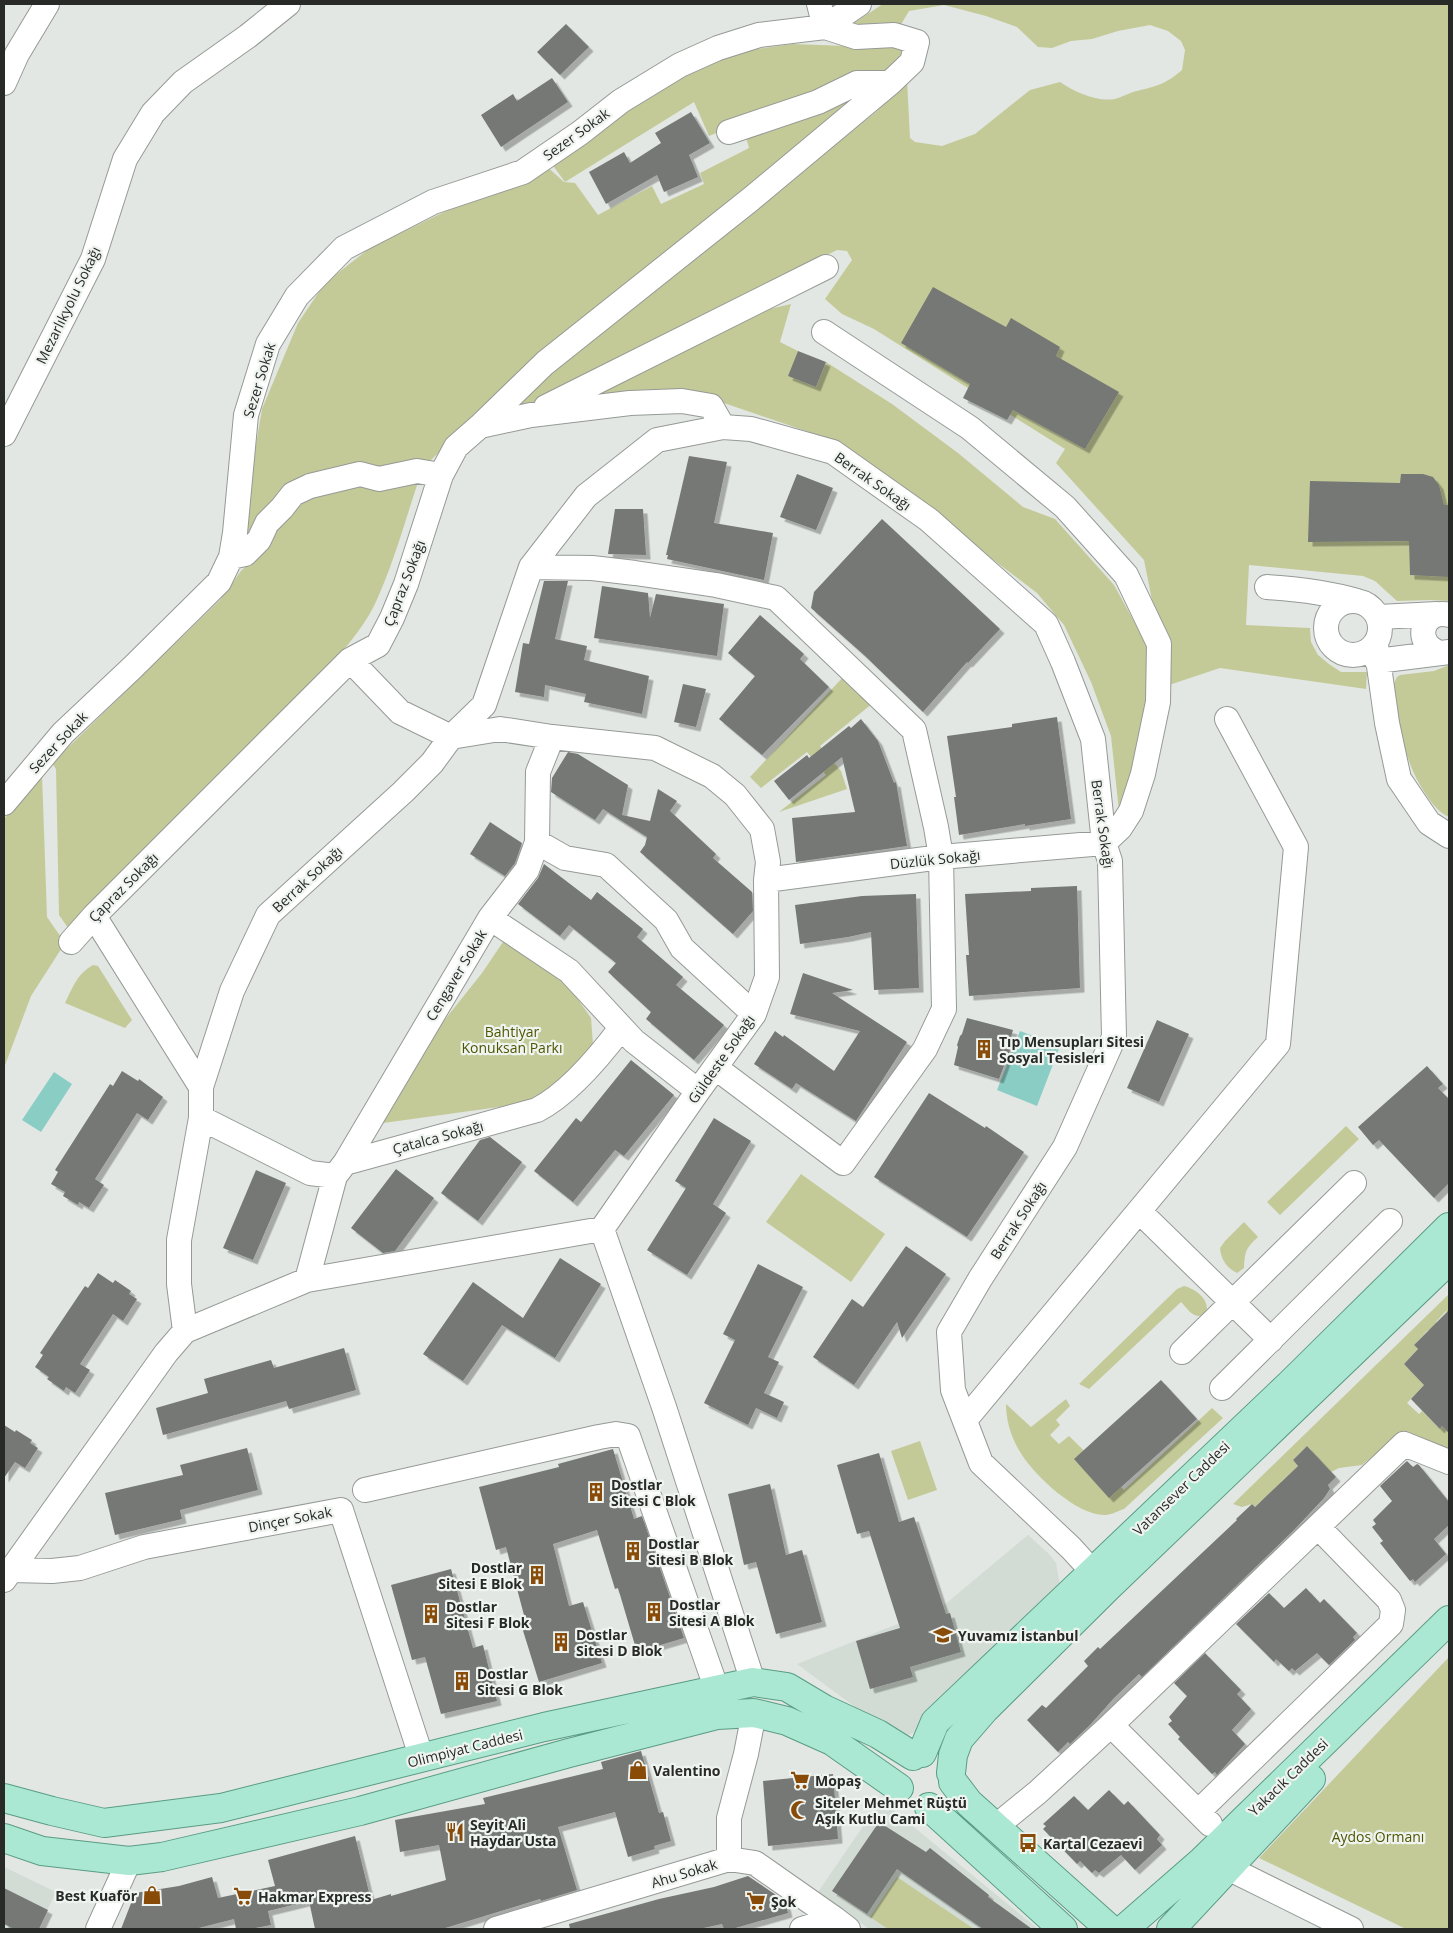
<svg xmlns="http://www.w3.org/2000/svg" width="1453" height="1933" font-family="'Open Sans',sans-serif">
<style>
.built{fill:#d2dcd4}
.green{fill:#c3ca98}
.water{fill:#8acdc5}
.building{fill:#757874;filter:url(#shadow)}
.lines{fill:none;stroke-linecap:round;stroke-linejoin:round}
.minor-casing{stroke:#959a96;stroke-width:26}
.major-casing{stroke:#599c84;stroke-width:30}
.minor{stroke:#fff;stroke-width:24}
.major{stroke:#abe8d3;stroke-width:28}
.labels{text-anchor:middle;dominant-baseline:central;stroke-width:4.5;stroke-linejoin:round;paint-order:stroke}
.street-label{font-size:14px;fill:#282a28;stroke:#eff4f0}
.park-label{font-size:14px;fill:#505600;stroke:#eff4f0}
.poi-label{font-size:14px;font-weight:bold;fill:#282a28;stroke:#eff4f0;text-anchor:start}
</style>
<defs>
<filter id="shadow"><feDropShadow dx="4.5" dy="4.5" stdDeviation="0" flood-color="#0004"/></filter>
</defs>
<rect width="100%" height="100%" fill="#e2e7e3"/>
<!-- built -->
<path class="built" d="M1028,1535L1049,1554L1056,1563L1060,1585L917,1731L905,1737L886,1730L797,1664L943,1606Z
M881,1800L1038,1929H869L818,1892Z
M4,1867L56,1892L38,1929H8L4,1927Z"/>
<!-- green -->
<path class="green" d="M883,4H1449V601L1430,600L1397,601L1375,581L1363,576L1249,565L1246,625L1310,628L1311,642L1318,655L1329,664L1341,672H1367L1366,689L1220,668L1169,685L1144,560L1056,463L1065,449L874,329L842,314L825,299L852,260L847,251L837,250L825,256L570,382L527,407L516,405L550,371L876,112L907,79L910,138L915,142L942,146L975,134L1030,90L1060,82C1075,92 1096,102 1115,99C1123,97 1130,92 1137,91C1157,86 1166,84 1182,70L1185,50L1181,41L1168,31L1150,25L1118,31L1092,39L1071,41L1052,48L1038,47L1017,27L986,16L944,5L909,11L900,26L860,29L854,23Z
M793,44L898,48L903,51L898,60L750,188L536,358L429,462L295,482L244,546L247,535L252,469L262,409L298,323L325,283L370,248L442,213L525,176L544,164L564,182L575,183L598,215L652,186L661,204L704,184L700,173L749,148L742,122L709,136L694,102L565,182L549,160L689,72L736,52Z
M791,304L780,342L798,351L789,376L816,387L826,362L892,404L958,453L1023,507L1055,519L1114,585L1148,647V703L1133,772L1119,811L1111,736L1091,682L1064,625L1037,593L838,442L721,402L675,389L634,390L583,399L756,312Z
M419,479C405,521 393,566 374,606C362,630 343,650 326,671L73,935L59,915L56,769L52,763L220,600L241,571L264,548L272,527L298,500L359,482Z
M1449,665V817C1440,813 1432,804 1427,796C1402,760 1401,727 1393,685L1397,677L1400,675L1434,671Z
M844,676L873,703L820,746L841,771L847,789L779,812L826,775L807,752L761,788L750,777Z
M42,774L47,917L65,943L31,996L4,1068V819L35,779Z
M505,939L570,988L591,1018L593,1044L573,1067L536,1102L376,1124L443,1022L482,973Z
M93,965L98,966L132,1020L125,1028L65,1003C73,987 77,974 93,965Z
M1346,1126L1359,1139L1280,1215L1267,1202Z
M801,1174L885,1234L851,1282L766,1222Z
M1244,1222L1258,1237C1245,1249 1245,1252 1244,1268L1237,1273C1227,1268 1221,1260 1220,1248L1225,1241Z
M1184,1286C1195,1289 1207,1297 1207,1309L1203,1315C1193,1319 1188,1309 1181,1302L1089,1389L1079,1384L1177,1289Z
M1449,1294V1314L1446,1311L1436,1322L1439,1325L1427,1331L1414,1345L1418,1349L1404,1364L1424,1385L1407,1403L1419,1414L1422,1411L1440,1429L1442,1426L1445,1429L1449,1424V1450L1400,1439L1378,1452L1362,1465L1339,1468L1331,1472L1307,1446L1293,1460L1298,1466L1281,1482L1282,1484L1263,1503L1261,1501L1255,1507L1252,1504L1242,1507L1233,1504Z
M1066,1399L1070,1406L1056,1420L1060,1425L1050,1435L1059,1444L1069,1436L1124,1490L1212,1408L1223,1418L1124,1509C1118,1511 1111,1515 1105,1515C1078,1516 1036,1477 1022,1455C1012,1440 1006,1422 1006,1404L1031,1427Z
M920,1441L937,1490L908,1500L891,1451Z
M1449,1657V1929H1406L1259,1858Z
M897,1877L974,1929H888L870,1917Z"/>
<!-- water -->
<path class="water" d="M1020,1031L1060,1046L1037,1106L997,1090Z
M54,1072L72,1084L41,1132L22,1120Z"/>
<!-- building -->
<path class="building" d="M566,24L589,47L560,75L537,52Z
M552,78L568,102L501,147L481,115L513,94L517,101Z
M691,112L710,143L689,155L698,177L664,192L657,175L606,204L589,172L624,152L630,163L661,143L655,133Z
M933,287L1006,327L1011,318L1060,347L1056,356L1119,392L1085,449L1013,410L1007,420L963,398L970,384L901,343Z
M798,351L826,362L816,387L788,376Z
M689,456L727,462L714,523L773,533L764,580L667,559L668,555H666Z
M797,474L833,488L816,530L780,517Z
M1401,474H1423L1433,477L1439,485L1444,505H1449V577L1410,575L1409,541L1308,542L1310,481L1400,483Z
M615,509H643L646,555L608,554Z
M882,519L1000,629L968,663L967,662L923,712L864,655L811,608L814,592Z
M544,581H568L555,639L587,646L584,660L649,676L642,714L584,702L586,694L545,685L544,697L515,692L523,643L529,644Z
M602,586L648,593L650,618L656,594L724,604L717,656L594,638Z
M760,615L804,654L800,659L829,687L762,755L719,719L755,676L728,653Z
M683,684L706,689L696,727L674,722Z
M1057,717L1071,819L1025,826V824L959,835L954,797H956L947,736L1012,727V724Z
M861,719L878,741L894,783L896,782L907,846L796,862L792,818L855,812L842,757L789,800L774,781L807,755L809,758L849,726L851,728Z
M568,752L578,754L628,785L622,815L650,821L658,789L677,801L670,811L716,854L713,858L752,892L753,911L733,934L640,852L645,845L647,837L603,809L595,820L551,792L552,778Z
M490,822L522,843L515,863L505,876L470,854Z
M544,864L591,900L597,892L643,929L637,937L683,977L676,985L724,1025L694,1060L646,1019L651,1012L608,972L616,963L569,925L560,936L518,904L538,878Z
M1077,886L1080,988L969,996L966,955H969L965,894L1031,891V888Z
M916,894L919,988L874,990L871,932L848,937L800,944L795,905L862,896Z
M803,973L853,990L832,993L907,1042L856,1121L796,1083L792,1089L754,1064L775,1031L783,1037L784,1035L834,1071L860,1031L790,1014Z
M967,1018L1013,1030L1008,1047L1010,1050L999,1079L954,1065L958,1047L957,1045L960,1036L962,1034Z
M1157,1020L1189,1034L1159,1102L1127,1088Z
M631,1060L674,1095L624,1156L615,1150L573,1202L534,1171L576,1118L581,1122Z
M1427,1066L1443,1084L1438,1088L1449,1099V1183L1434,1198L1379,1140L1373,1145L1358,1127Z
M122,1071L138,1081L139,1079L163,1097L148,1120L137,1113L95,1179L104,1185L89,1208L79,1202L78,1205L63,1196L65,1192L51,1184L58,1172L55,1170L110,1084L113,1086Z
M929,1093L985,1128L986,1126L1024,1152L967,1237L874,1177Z
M714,1118L751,1141L713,1204L726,1213L687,1275L647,1250L686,1188L675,1181Z
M490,1137L522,1162L478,1221L441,1193L480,1140Z
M396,1169L434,1198L395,1251L383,1253L351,1228Z
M256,1170L286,1183L253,1260L223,1248Z
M906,1246L946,1274L902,1338L897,1322L854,1385L813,1357L852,1299L863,1307Z
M560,1258L601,1284L555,1358L502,1325L463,1381L423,1354L473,1282L523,1318Z
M758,1264L803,1287L768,1357L779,1362L764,1393L784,1402L777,1418L756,1408L748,1425L704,1403L735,1340L723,1334Z
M98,1273L113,1283L115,1280L131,1291L129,1294L137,1299L123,1321L113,1314L80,1364L90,1370L75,1393L66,1387L64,1391L47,1379L49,1377L35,1367L43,1355L40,1353L85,1286L88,1288Z
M1449,1310V1433L1442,1426L1440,1429L1411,1399L1424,1385L1404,1364L1418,1349L1414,1345Z
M344,1348L356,1390L289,1409L286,1401L163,1435L156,1408L208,1393L204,1379L271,1360L274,1368Z
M1161,1380L1197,1419L1109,1498L1074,1459Z
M4,1425L15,1432L16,1430L32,1440L30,1443L38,1448L25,1468L15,1462L4,1478Z
M1307,1446L1336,1477L1328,1485L1330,1489L1324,1498L1295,1529L1142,1677L1139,1674L1114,1698L1090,1725L1070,1744L1068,1742L1058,1752L1027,1720L1042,1705L1046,1708L1088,1666L1084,1661L1098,1647L1100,1649L1237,1520L1236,1519L1252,1504L1255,1507L1298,1466L1293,1460Z
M247,1448L258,1490L180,1510L182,1519L115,1535L105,1493L183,1475L180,1465Z
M613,1449L634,1519L642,1516L684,1638L637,1652L618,1588L615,1589L597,1530L553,1544L569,1606L583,1602L602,1663L539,1682L520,1621L525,1619L506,1547L496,1550L479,1487L559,1467L558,1464Z
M879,1453L899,1522L914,1517L946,1614L950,1613L961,1652L910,1667L913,1677L870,1689L856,1641L900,1628L869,1531L857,1534L837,1465Z
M1407,1461L1413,1467L1417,1464L1419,1465L1449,1502V1525L1434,1539L1446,1554L1415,1582L1413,1579L1410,1581L1380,1543L1383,1541L1372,1527L1376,1524L1373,1520L1392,1501L1380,1486Z
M770,1484L786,1555L802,1550L822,1622L776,1634L756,1562L744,1565L728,1494Z
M451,1569L473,1648L483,1645L497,1701L441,1714L425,1657L412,1660L391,1585Z
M1306,1588L1320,1603L1324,1599L1357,1633L1353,1637L1355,1640L1329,1665L1317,1653L1295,1671L1292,1668L1289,1671L1276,1659L1274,1662L1236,1624L1269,1593L1284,1608Z
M1205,1653L1241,1690L1237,1694L1251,1709L1232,1730L1245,1744L1217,1775L1215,1772L1212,1774L1178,1739L1180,1737L1168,1724L1172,1721L1169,1717L1187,1696L1174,1683Z
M641,1751L659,1813L663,1812L671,1841L654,1846L655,1849L628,1857L615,1812L558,1827L577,1890L541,1901L540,1899L442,1929H315L309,1901L268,1911L271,1925L250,1929H236L234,1919L195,1929H121L135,1893L179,1886L212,1877L218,1898L275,1886L268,1860L355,1836L371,1900L391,1894V1896L446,1880L439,1845L400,1852L395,1820L485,1804L483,1798L603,1769L601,1762Z
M833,1774L838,1839L768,1846L763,1781Z
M1109,1790L1124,1805L1128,1801L1160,1835L1157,1839L1162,1845L1135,1870L1121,1855L1099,1873L1095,1870L1092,1873L1080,1861L1077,1864L1043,1829L1046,1826L1043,1824L1074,1796L1088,1810Z
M879,1822L926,1852L930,1848L989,1895L988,1897L1032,1929H983L897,1869L867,1914L832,1891Z
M748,1876L785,1901L788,1913L732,1929H724L722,1924L699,1929H570L569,1924L659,1899L714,1887Z
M4,1888L48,1910L39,1929H14L4,1924Z"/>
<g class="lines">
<!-- minor casing -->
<g class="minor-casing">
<path id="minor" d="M819,4L825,27
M825,27L859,4
M4,83L17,54L47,4
M729,132L818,102L857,83H890
M546,407L826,267
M4,434L93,259L125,159L153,113L183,82L248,36L288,4
M231,557L245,554L259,540L267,523L282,508L293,494L310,486L360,474L379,479L417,471L441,475
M1267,587C1297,589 1327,592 1357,601
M1326 628a27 27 0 1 1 54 0a27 27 0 1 1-54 0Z
M1379,617L1437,614
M1376,645L1387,723L1399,779L1429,823L1449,836
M1440,653C1412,644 1422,608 1449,615
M350,660L400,712L451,737L500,729L552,737L655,748L712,776L735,795L762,829L768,862L766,880L767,977L754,1014L698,1091L602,1229L664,1407L753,1682
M1377,661L1449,652
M4,803L63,733L132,668L219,582L231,557L235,533L246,415L268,344L297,296L344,248L433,202L523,172L580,133L621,101L680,65L718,48L759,35L825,27L856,37L894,35L917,42L912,62L890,83L751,199L545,363L480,426
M537,842L565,858L606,865L666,920L682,948L754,1014
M766,880L941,857L1104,843L1120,828L1131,811L1143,774L1158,702L1159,644L1126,575L1065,507L970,428L824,332
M94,916L201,1087
M490,918L527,870L537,842L538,772L552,737
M71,942L94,916L350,660L378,645L392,618L406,584L441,475L456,447L480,426L531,415L630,403L682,401L711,406L723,427
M716,1068L843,1163L925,1049L944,1009L941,857L936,827L914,730L776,598L716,585L635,573L592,568L531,567L586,496L657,440L723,427L751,429L833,452L929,520L1046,624L1063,662L1093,739L1104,843L1110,861L1114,1037L1065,1147L980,1279L949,1332L953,1390L981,1463L1071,1548L1093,1572
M201,1118L310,1173L335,1176
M345,1163L490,918L569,971L634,1041L698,1091
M1139,1211L1271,1340
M307,1280L335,1176L345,1163L537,1110C568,1094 600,1056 621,1028
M185,1331L179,1284V1240L201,1118V1087L232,991L268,915L403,792L432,763L451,737L484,705L531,567
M1182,1352L1354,1183
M1222,1388L1390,1221
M965,1420L1278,1044L1296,847L1227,719
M365,1490L599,1437L616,1434L628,1436L717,1690
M12,1570L52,1571L80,1568L144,1547L341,1510L422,1759
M4,1580L166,1353L185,1331L307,1280L602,1229
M1198,1812L1391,1624L1393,1610L1389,1600L1318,1527
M1210,1824L1111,1725L1404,1444L1449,1462
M995,1827L1038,1792L1111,1725
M729,1859L755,1863L835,1919
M1211,1863L1228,1868L1351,1929
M98,1929L129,1861
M496,1929L729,1859V1818L746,1754L754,1713
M802,1929L835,1919L848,1929"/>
</g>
<!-- major casing -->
<g class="major-casing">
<path id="major" d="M922,1753L935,1722L1290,1384L1449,1227
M951,1773L953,1755L959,1739L985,1709L1108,1587L1449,1260
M953,1782L969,1803L1110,1929
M4,1798L52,1811L104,1823L221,1808L544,1727L753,1682L787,1687L824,1709L878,1734L913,1756
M929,1807L1063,1929
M4,1838L42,1851L129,1861L162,1857L360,1811L569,1753L717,1715L754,1713L787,1721L832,1741L899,1788
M1124,1929L1202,1861L1449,1620
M1171,1929L1311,1779"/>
</g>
<!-- minor -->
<use href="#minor" class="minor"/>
<!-- major -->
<use href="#major" class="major"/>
</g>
<!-- icons -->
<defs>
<g id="building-bare" transform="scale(1.5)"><path d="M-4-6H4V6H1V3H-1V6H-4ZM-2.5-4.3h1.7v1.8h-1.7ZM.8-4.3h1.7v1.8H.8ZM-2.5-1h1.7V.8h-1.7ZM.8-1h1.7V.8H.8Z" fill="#884c08" stroke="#eff4f0" stroke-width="2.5" paint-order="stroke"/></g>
<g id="school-bare" transform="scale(1.5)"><path d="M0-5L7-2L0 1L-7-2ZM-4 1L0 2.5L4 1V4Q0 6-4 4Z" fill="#884c08" stroke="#eff4f0" stroke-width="2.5" paint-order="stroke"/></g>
<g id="shop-bare" transform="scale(1.5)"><path d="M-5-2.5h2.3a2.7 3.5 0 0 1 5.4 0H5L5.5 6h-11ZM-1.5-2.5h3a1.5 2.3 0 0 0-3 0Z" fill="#884c08" stroke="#eff4f0" stroke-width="2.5" paint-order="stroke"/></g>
<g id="supermarket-bare" transform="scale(1.5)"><path d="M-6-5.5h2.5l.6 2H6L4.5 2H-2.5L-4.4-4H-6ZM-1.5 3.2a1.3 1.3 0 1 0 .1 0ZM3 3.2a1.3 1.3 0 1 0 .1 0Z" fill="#884c08" stroke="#eff4f0" stroke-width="2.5" paint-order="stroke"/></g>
<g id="mosque-bare" transform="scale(1.5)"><path d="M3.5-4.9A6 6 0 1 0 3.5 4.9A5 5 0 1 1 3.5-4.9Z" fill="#884c08" stroke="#eff4f0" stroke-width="2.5" paint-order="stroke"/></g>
<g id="restaurant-bare" transform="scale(1.5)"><path d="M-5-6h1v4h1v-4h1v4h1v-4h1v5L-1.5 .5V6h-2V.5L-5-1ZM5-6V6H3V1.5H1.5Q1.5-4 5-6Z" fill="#884c08" stroke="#eff4f0" stroke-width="2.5" paint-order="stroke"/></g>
<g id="bus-bare" transform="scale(1.5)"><path d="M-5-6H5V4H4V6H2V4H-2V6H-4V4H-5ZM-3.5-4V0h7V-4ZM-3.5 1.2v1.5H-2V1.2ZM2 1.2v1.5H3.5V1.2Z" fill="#884c08" stroke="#eff4f0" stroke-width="2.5" paint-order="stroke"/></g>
</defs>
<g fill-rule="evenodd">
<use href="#building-bare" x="984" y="1049"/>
<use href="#building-bare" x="596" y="1492"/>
<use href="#building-bare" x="633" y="1551"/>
<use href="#building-bare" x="537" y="1575"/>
<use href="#building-bare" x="654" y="1612"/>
<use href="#building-bare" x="431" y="1614"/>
<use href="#school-bare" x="943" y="1635"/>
<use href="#building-bare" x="561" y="1642"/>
<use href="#building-bare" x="462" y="1681"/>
<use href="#shop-bare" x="638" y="1770"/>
<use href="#supermarket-bare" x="800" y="1780"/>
<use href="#mosque-bare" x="800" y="1810"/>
<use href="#restaurant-bare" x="455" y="1832"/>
<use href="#bus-bare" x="1028" y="1843"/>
<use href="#shop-bare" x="152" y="1895"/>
<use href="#supermarket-bare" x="243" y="1896"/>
<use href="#supermarket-bare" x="756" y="1901"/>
</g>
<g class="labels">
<!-- street labels -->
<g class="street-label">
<text transform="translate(576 134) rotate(-36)">Sezer Sokak</text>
<text transform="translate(68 305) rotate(-64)">Mezarlıkyolu Sokağı</text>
<text transform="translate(259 380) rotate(-73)">Sezer Sokak</text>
<text transform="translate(873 481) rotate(35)">Berrak Sokağı</text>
<text transform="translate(404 583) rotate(-69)">Çapraz Sokağı</text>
<text transform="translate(58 742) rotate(-47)">Sezer Sokak</text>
<text transform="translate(1103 824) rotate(82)">Berrak Sokağı</text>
<text transform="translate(935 859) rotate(-6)">Düzlük Sokağı</text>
<text transform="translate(307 879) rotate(-43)">Berrak Sokağı</text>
<text transform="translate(123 887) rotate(-45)">Çapraz Sokağı</text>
<text transform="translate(456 975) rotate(-59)">Cengaver Sokak</text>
<text transform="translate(721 1059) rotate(-55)">Güldeste Sokağı</text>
<text transform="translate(438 1137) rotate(-15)">Çatalca Sokağı</text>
<text transform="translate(1018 1220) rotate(-57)">Berrak Sokağı</text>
<text transform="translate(1181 1488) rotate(-44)">Vatansever Caddesi</text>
<text transform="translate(290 1519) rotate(-11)">Dinçer Sokak</text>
<text transform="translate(465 1748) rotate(-14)">Olimpiyat Caddesi</text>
<text transform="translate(1288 1777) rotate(-44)">Yakacık Caddesi</text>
<text transform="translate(684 1873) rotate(-17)">Ahu Sokak</text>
</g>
<!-- park labels -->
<g class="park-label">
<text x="512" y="1031">Bahtiyar<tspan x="512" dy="16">Konuksan Parkı</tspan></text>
<text x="1378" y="1836">Aydos Ormanı</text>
</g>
<!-- poi labels -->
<g class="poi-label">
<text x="999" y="1041">Tıp Mensupları Sitesi<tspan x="999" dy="16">Sosyal Tesisleri</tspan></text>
<text x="611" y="1484">Dostlar<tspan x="611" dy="16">Sitesi C Blok</tspan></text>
<text x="648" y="1543">Dostlar<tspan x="648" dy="16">Sitesi B Blok</tspan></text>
<text x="522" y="1567" text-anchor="end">Dostlar<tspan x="522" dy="16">Sitesi E Blok</tspan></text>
<text x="669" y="1604">Dostlar<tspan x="669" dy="16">Sitesi A Blok</tspan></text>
<text x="446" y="1606">Dostlar<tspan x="446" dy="16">Sitesi F Blok</tspan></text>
<text x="576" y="1634">Dostlar<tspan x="576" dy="16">Sitesi D Blok</tspan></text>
<text x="958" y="1635">Yuvamız İstanbul</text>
<text x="477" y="1673">Dostlar<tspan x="477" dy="16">Sitesi G Blok</tspan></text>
<text x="653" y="1770">Valentino</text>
<text x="815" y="1780">Mopaş</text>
<text x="815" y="1802">Siteler Mehmet Rüştü<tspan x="815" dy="16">Aşık Kutlu Cami</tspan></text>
<text x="470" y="1824">Seyit Ali<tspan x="470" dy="16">Haydar Usta</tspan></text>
<text x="1043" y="1843">Kartal Cezaevi</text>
<text x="137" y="1895" text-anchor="end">Best Kuaför</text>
<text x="258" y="1896">Hakmar Express</text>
<text x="771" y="1901">Şok</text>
</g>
</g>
<!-- border -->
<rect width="1453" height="1933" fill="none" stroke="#282a28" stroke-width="10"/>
</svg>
